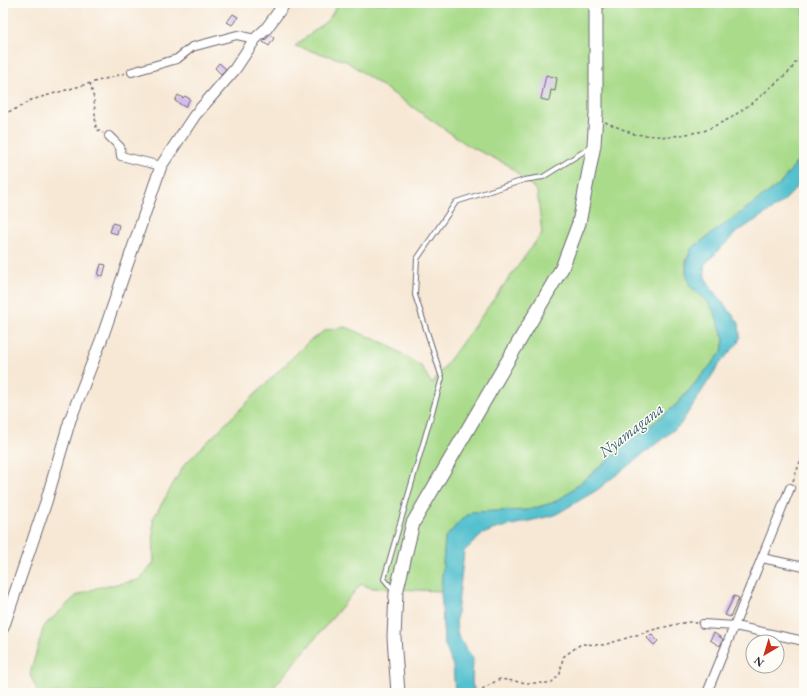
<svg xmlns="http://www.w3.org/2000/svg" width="807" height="696" font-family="'EB Garamond',serif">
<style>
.green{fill:#a9db8a;stroke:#667e62}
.water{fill:#55c1cf;stroke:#3c7285}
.building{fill:#cdb1e8}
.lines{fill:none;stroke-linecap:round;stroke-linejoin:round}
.service-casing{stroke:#6d6771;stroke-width:6}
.minor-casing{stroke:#6d6771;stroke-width:10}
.tertiary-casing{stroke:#6d6771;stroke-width:13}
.primary-casing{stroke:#6d6771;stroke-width:15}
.path{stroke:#6d6771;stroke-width:1.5;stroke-dasharray:3 3;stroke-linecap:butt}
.service{stroke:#fff;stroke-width:4}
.minor{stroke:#fff;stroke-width:8}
.tertiary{stroke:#fff;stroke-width:11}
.primary{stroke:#fff;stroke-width:13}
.labels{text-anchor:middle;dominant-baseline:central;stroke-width:3;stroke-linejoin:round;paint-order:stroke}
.water-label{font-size:16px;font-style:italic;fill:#345a6f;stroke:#fdfcf7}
</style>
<rect width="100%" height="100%" fill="#fdfcf7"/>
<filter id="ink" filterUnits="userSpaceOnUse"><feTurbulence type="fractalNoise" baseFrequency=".025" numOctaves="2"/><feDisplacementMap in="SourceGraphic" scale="8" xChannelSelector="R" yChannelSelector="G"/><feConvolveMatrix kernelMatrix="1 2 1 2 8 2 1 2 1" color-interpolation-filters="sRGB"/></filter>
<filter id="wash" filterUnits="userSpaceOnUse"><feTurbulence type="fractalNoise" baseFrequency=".012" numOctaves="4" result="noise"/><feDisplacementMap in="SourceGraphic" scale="16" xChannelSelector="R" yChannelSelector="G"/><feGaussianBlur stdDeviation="0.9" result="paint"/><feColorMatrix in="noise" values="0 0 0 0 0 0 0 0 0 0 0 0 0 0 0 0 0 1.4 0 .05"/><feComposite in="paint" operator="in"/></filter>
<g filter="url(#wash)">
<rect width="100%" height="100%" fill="#f7e8d5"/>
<!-- green -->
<path class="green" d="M339,3H804V153L780,184L692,248L686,260V273L690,286L709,303L715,314L724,339L722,352L677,404L563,497L552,503L528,510L472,512L462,519L445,538L441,591L371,588L361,584L269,693H38L30,674L44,626L76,596L96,588L139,580L154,563L153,519L184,465L308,342L326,330L346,327L386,344L421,366L432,384L542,233L537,191L508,165L469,146L346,61L295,46L328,20Z"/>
<!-- water -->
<path class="water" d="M804,153V177L791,194L782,203L737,232L704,265L705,277L711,288L739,323L740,337L738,343L720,363L680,425L597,490L555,515L495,529L483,534L464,551L456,623L458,636L473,659L472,684L476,693H455L453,666L444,642L441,591L445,538L462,519L472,512L528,510L552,503L563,497L677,404L722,352L724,339L715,314L709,303L690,286L686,273L687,260L692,248L780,184Z"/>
<g id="blocks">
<!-- building -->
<path class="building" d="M233,14L238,17L232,25L227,22Z
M270,35L274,38L269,46L263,42Z
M219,63L226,69L221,74L215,68Z
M546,75L557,78L555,91L551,90L549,101L541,99Z
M178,95L183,98L185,96L190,99L185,107L175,101Z
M113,223L119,225L117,234L110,232Z
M101,264L106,265L103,276L98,275Z
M734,596L739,598L730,617L725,615Z
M714,633L723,639L720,646L710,640Z
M651,634L658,641L654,645L647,638Z"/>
</g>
</g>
<g filter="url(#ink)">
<use href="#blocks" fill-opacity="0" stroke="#6d6771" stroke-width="1"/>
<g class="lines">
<!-- service casing -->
<g class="service-casing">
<path id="service" d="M394,591L384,579L442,378L415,295L417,259L456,202L524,180L543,177L591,147"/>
</g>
<!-- minor casing -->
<g class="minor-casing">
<path id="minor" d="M132,72L177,59L192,47L237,35L255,39
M109,136L120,147L121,156L161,166
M762,558L804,567
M703,624L735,626L804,641
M707,693L790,488"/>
</g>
<!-- tertiary casing -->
<g class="tertiary-casing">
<path id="tertiary" d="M3,628L46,502L70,420L102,338L161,166L195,115L235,69L255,39L266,29L285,3"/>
</g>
<!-- primary casing -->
<g class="primary-casing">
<path id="primary" d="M398,693L394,637L396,593L413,523L562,268L579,223L594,145L596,114V3"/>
</g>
<!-- path -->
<path class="path" d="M90,83L94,99L96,129L103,133
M3,114L18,108L31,100L126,73
M605,122L634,134L668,137L704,131L731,118L756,100L791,70L797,60L804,57
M793,481L804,451
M482,689L500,679L527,683H551L560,674L563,657L581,644L604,645L656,629L687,622L697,623"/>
<!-- service -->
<use href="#service" class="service"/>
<!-- minor -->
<use href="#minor" class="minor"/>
<!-- tertiary -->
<use href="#tertiary" class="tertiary"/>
<!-- primary -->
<use href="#primary" class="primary"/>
</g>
</g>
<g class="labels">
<!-- water labels -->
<g class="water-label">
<text transform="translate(631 430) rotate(-38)">Nyamagana</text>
</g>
</g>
<!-- margin -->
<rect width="807" height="696" fill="none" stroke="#fdfcf7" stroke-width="16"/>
<!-- north arrow -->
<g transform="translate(765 654) rotate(218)"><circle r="19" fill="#fdfcf7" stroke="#a5a5ac"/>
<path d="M0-3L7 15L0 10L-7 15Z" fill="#c8321e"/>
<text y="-6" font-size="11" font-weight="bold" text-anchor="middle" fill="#22223b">N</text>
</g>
</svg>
